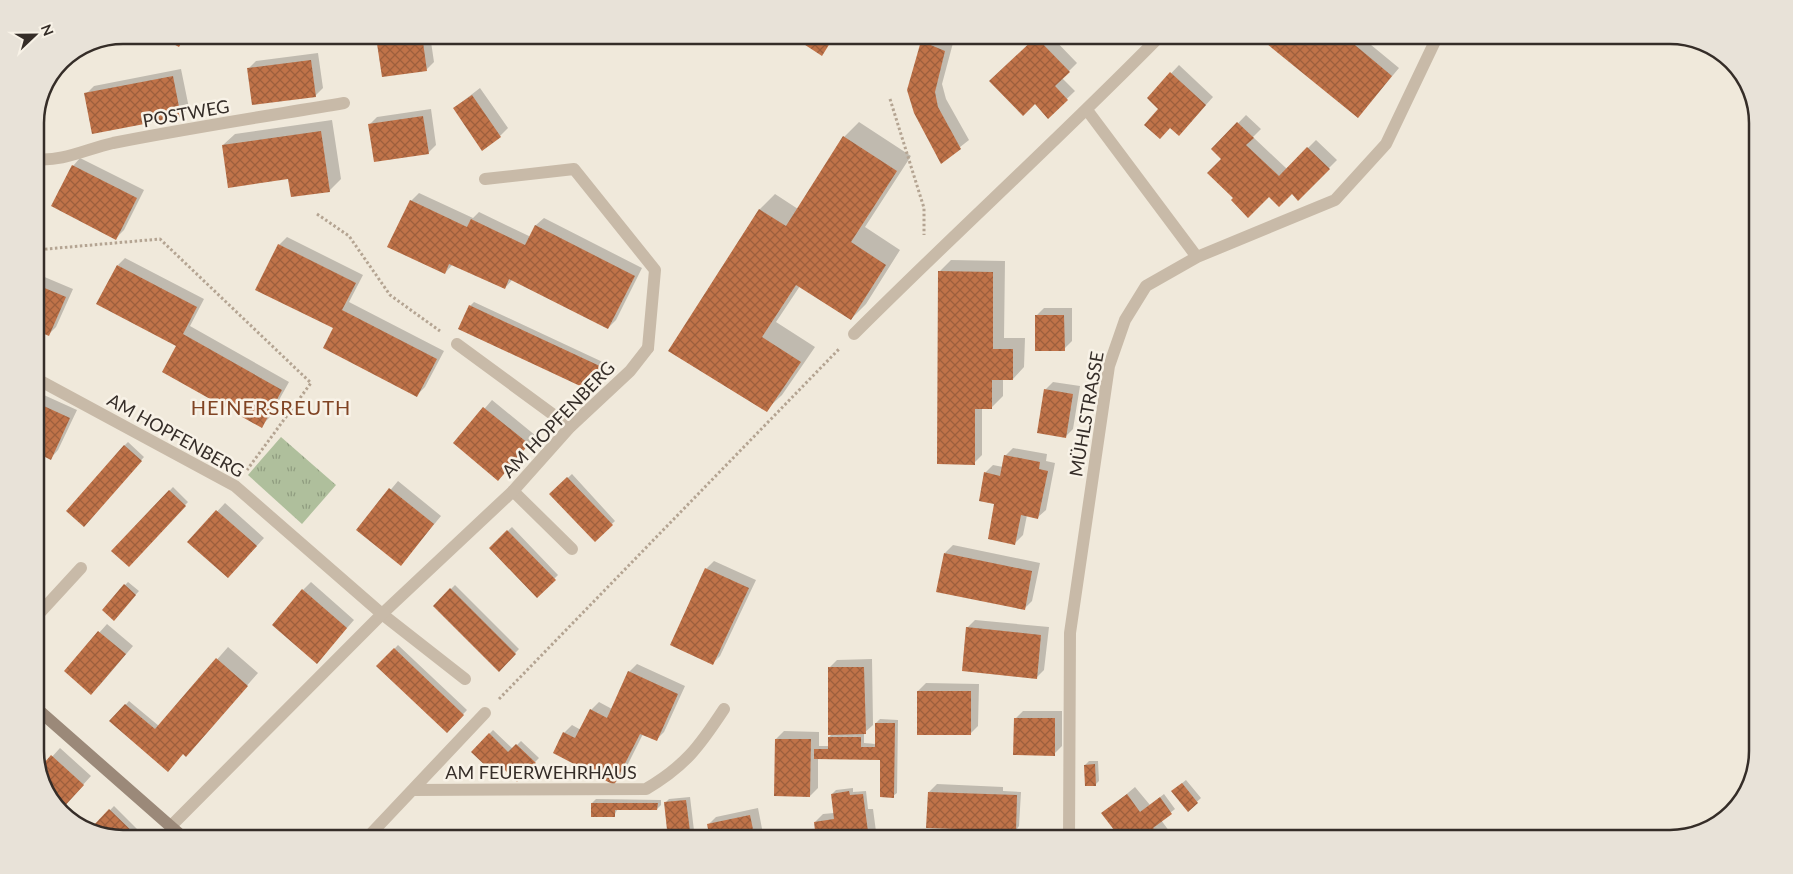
<svg xmlns="http://www.w3.org/2000/svg" width="1793" height="874" font-family="Lato,sans-serif">
<style>
.park{fill:url(#park-tufts)}
.shadow{fill:#0003}
.building{fill:url(#building-cross-hatch)}
.lines{fill:none;stroke-linecap:round;stroke-linejoin:round}
.path{stroke:#b4a492;stroke-width:3;stroke-dasharray:2.5 2.5;stroke-linecap:butt}
.lane{stroke:#c8baa8;stroke-width:12}
.street{stroke:#c8baa8;stroke-width:12}
.secondary{stroke:#9b8979;stroke-width:12}
.labels{text-anchor:middle;dominant-baseline:central;stroke-width:5;stroke-linejoin:round;paint-order:stroke}
.street-label{font-size:18px;fill:#352d28;stroke:#f8f2e7}
.quarter-label{font-size:20px;letter-spacing:1px;fill:#804424;stroke:#f8f2e7}
.rim{fill:none;stroke:#352d28;stroke-width:2.5}
</style>
<defs>
<pattern id="park-tufts" width="24" height="20" patternUnits="userSpaceOnUse" patternTransform="scale(1.25)"><rect width="24" height="20" fill="#afbf9c"/><path d="M3 7l-1-3M5 7V3M7 7l1-3M15 17l-1-3M17 17v-4M19 17l1-3" fill="none" stroke="#8f9c7f"/></pattern>
<pattern id="building-cross-hatch" width="8" height="8" patternUnits="userSpaceOnUse" patternTransform="scale(1.25)"><rect width="8" height="8" fill="#c07349"/><path d="M0 0l8 8M0 8l8-8" fill="none" stroke="#9d5f3d"/></pattern>
</defs>
<rect width="100%" height="100%" fill="#f0e9db"/>
<!-- park -->
<path class="park" d="M281,437L336,485L302,524L248,475Z"/>
<!-- shadow -->
<path class="shadow" d="M380,35H430L434,62L426,70L377,37Z
M929,35L953,43L942,84L946,99L969,140L941,162L922,42Z
M1039,35H1050L1077,63L1062,78L1075,91L1048,117L1035,102L991,81Z
M1258,35H1359L1399,68L1358,117Z
M318,53L323,88L315,96L248,69L256,61Z
M1179,65L1213,97L1187,126L1148,98Z
M181,69L189,108L181,116L86,94L94,86Z
M480,88L508,128L500,136L454,108Z
M431,109L436,145L428,153L369,125L377,117Z
M1246,115L1261,129L1253,137L1287,169L1316,140L1337,160L1298,199L1292,192L1235,198L1222,159L1213,149Z
M332,120L341,179L329,191L289,178L223,145L235,134Z
M859,122L911,156L865,227L900,250L866,304L851,319L800,286L776,322L815,347L782,395L766,410L670,351L760,209L775,194L798,209L844,137Z
M80,158L144,190L124,230L116,238L73,166Z
M419,193L473,218L479,212L531,237L536,225L544,218L642,268L616,320L608,328L512,280L505,288L453,264L445,273L411,201Z
M287,237L363,275L349,302L444,351L425,387L417,395L335,328L279,245Z
M125,258L204,299L190,326L289,382L269,418L261,426L178,346L118,265Z
M951,260L1005,261L1004,338H1025L1024,367L1013,379H1003V396L991,408H982V455L974,463L939,272Z
M35,273L73,289L56,327L48,335L35,329Z
M474,302L607,364L596,387L592,391L470,306Z
M1044,308H1072V341L1064,349L1036,316Z
M1053,382L1080,386L1073,429L1065,437L1045,390Z
M35,391L77,410L58,450L51,458L35,451Z
M492,400L536,436L506,471L455,443Z
M128,442L144,457L87,522L124,446Z
M1013,448L1047,454L1046,461L1055,463L1046,510L1038,517L1027,515L1023,535L1015,543L996,503L985,473L993,465L1003,467L1005,456Z
M572,474L615,521L595,540L551,494Z
M398,481L441,516L408,556L358,529Z
M173,487L188,502L129,565L113,551Z
M225,503L264,538L236,569L189,542Z
M512,527L558,575L537,596L490,548Z
M953,545L1040,563L1032,601L1024,609L945,553Z
M714,561L756,580L720,656L713,663L706,569Z
M128,582L139,591L117,615L125,585Z
M311,582L354,620L317,662L303,590Z
M455,585L519,649L499,670L434,606Z
M975,620L1049,627L1044,670L1036,678L967,628Z
M107,624L133,646L99,686L65,671Z
M398,645L467,710L447,731L378,666Z
M228,647L258,673L186,755L111,721L129,701L159,726Z
M872,659L873,725L864,733V743L876,744V723L880,719L898,720L897,793L893,796L882,758H818V788L810,796L776,739L784,731L819,732V746H829V737L833,733L829,668L837,660Z
M637,664L685,686L664,732L656,740L643,734L622,776L614,784L564,733L572,725L581,730L591,710L599,702L612,709L629,672Z
M926,683L979,684L978,726L970,734L918,691Z
M1023,711H1062V746L1054,754L1015,719Z
M493,730L513,749L521,741L539,758L517,780L498,761L472,752Z
M60,748L91,776L61,809L49,799L40,770Z
M1089,761H1098L1099,781L1095,785L1085,765Z
M1186,780L1201,798L1188,810L1176,788Z
M937,784L1003,787V791L1021,792L1019,826L1016,830L929,792Z
M1135,787L1150,805L1164,794L1175,809L1161,820L1175,839H1123L1103,814Z
M853,788V792L866,791L868,809H873L877,839H817L815,822L823,814L834,813L832,794L836,790Z
M690,797L695,839H669L665,803L669,799Z
M596,799L661,800V805L657,809L618,808L614,816L592,803Z
M114,806L142,834L136,839H122L103,835L95,826Z
M758,808L764,839H712L708,825L716,817Z"/>
<!-- building -->
<path class="building" d="M157,35H186L179,47Z
M388,35H422L427,71L382,77L376,37Z
M790,35H835L822,56Z
M1256,35H1343L1392,76L1358,118Z
M1036,37L1070,72L1055,86L1068,100L1048,119L1035,104L1023,116L989,81Z
M921,41L945,51L935,92L938,107L961,149L941,164L914,113L907,90Z
M311,60L316,97L252,105L247,68Z
M1170,72L1206,105L1179,136L1170,128L1160,139L1144,125L1158,109L1147,98Z
M173,76L181,117L92,134L84,93Z
M472,95L501,137L482,151L453,108Z
M423,116L429,154L374,162L368,124Z
M1237,122L1254,138L1246,145L1279,176L1307,147L1330,169L1298,201L1292,194L1279,207L1269,197L1248,218L1231,200L1233,198L1207,173L1221,159L1211,149Z
M321,131L330,192L291,197L288,179L228,188L222,145Z
M843,136L897,171L851,242L886,265L851,320L796,285L762,337L801,362L767,412L668,351L759,209L786,226Z
M72,165L137,198L116,240L51,206Z
M410,200L467,227L471,219L525,245L535,225L635,276L608,329L509,279L505,289L449,264L445,274L387,247Z
M278,244L356,283L342,310L437,359L417,397L323,348L333,328L255,290Z
M117,265L197,307L183,334L282,390L262,428L162,372L176,346L96,304Z
M938,271L993,272V349H1013V380H992V409H975V465L937,464Z
M35,284L66,297L49,336L35,330Z
M469,305L604,368L593,392L458,329Z
M1035,315H1064L1065,351H1035Z
M1044,389L1073,394L1066,438L1037,433Z
M35,402L70,418L51,460L35,452Z
M483,407L529,444L498,481L453,443Z
M124,445L142,461L84,527L66,511Z
M1004,455L1040,462L1039,469L1048,471L1038,519L1021,515L1015,545L988,539L994,504L979,501L984,472L1000,476Z
M567,477L613,525L595,542L549,494Z
M389,488L434,524L401,566L356,530Z
M169,490L186,506L129,567L111,551Z
M216,510L257,546L228,578L187,542Z
M507,530L556,580L537,598L489,548Z
M944,553L1032,571L1025,610L936,592Z
M705,568L749,588L713,665L670,645Z
M124,584L136,595L114,621L102,610Z
M450,588L516,654L499,672L433,606Z
M302,589L347,628L317,664L272,625Z
M966,627L1041,635L1037,679L962,671Z
M98,631L126,654L91,695L64,671Z
M394,648L464,715L447,733L376,666Z
M216,658L248,686L186,757L183,754L168,772L109,721L125,704L155,729Z
M828,667H864L866,734L828,735Z
M628,671L678,694L657,741L640,734L614,785L553,753L563,732L575,738L590,709L607,718Z
M917,691H971V735H917Z
M1014,718H1055V756L1013,755Z
M875,723H895L894,798L880,797V760L814,759V749H828V737H861V747H875Z
M489,733L508,752L516,744L536,763L517,782L498,763L491,771L471,752Z
M775,739H811L810,797L774,796Z
M51,755L84,785L61,810L50,800L39,769Z
M1095,764L1096,786H1085L1084,765Z
M1182,783L1198,803L1188,812L1171,791Z
M849,791L850,795L863,794L869,839H816L814,822L834,819L831,794Z
M928,792L1017,795L1016,831L926,828Z
M1127,794L1140,812L1160,797L1172,814L1153,828L1162,839H1121L1101,813Z
M686,800L691,839H668L664,802Z
M591,803H658L657,810H615V817H591Z
M109,809L139,838L138,839H122L101,834L93,826Z
M750,815L755,839H710L707,824Z"/>
<g class="lines">
<!-- path -->
<path class="path" d="M890,99L924,208V235
M317,214L349,236L390,295L440,331
M35,250L160,239L311,383L247,470
M499,699L840,348"/>
<!-- lane -->
<path class="lane" d="M485,179L574,169L655,270L648,348
M457,344L570,427
M513,491L572,549
M382,614L465,679
M35,618L81,568"/>
<!-- street -->
<path class="street" d="M1087,110L1197,257
M35,159C63,162 86,149 113,143C189,128 267,116 344,103
M854,334C955,233 1061,137 1161,35
M35,378L235,486L382,614
M413,790L646,789C685,766 699,747 724,709
M171,826L382,614L513,491L570,427L630,371L648,348
M366,839L485,713
M1069,839L1070,633L1109,366L1125,320L1146,286L1197,257L1335,200L1386,144L1438,35"/>
<!-- secondary -->
<path class="secondary" d="M35,707L185,839"/>
</g>
<g class="labels">
<!-- street labels -->
<g class="street-label">
<text transform="translate(186 113) rotate(-10)">POSTWEG</text>
<text transform="translate(1086 414) rotate(-80)">MÜHLSTRASSE</text>
<text transform="translate(558 419) rotate(-46)">AM HOPFENBERG</text>
<text transform="translate(176 435) rotate(29)">AM HOPFENBERG</text>
<text x="541" y="772">AM FEUERWEHRHAUS</text>
</g>
<!-- quarter labels -->
<g class="quarter-label">
<text x="271" y="407">HEINERSREUTH</text>
</g>
</g>
<!-- crop -->
<path d="M0 0H1793V874H0ZM123 44H1670A79 79 0 0 1 1749 123V751A79 79 0 0 1 1670 830H123A79 79 0 0 1 44 751V123A79 79 0 0 1 123 44Z" fill="#e8e2d8" fill-rule="evenodd"/>
<path class="rim" d="M123 44H1670A79 79 0 0 1 1749 123V751A79 79 0 0 1 1670 830H123A79 79 0 0 1 44 751V123A79 79 0 0 1 123 44Z"/>
<!-- north arrow -->
<g transform="translate(35 35) rotate(68)" stroke="#f8f2e7" stroke-width="4" paint-order="stroke">
<path d="M0-4L9 19L0 12L-9 19Z" fill="#352d28"/>
<text y="-8" font-size="14" font-weight="bold" text-anchor="middle" fill="#352d28">N</text>
</g>
</svg>
